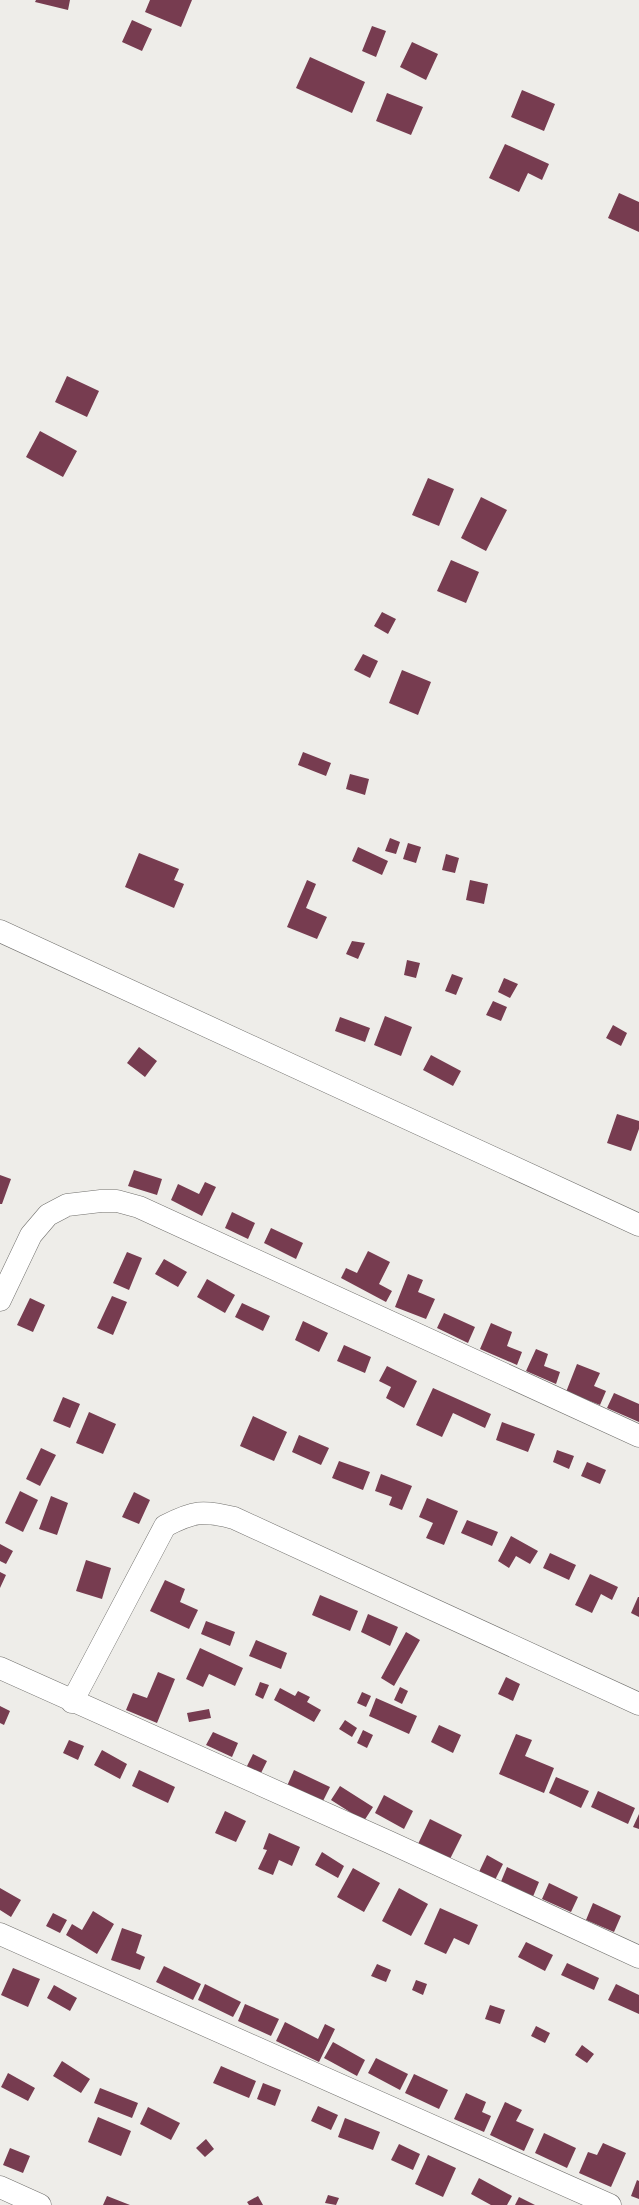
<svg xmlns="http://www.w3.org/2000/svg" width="639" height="2205" font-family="'Sofia Sans Condensed',sans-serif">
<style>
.building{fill:#773c50}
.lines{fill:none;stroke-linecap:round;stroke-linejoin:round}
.street-casing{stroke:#71706d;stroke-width:23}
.street{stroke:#fff;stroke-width:22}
</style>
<rect width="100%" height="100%" fill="#eeede9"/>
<!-- building -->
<path class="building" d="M36,0H70L68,10L35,2Z
M150,0H192L181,27L145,12Z
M132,20L152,29L142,51L122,42Z
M372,26L386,31L376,57L362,51Z
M412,42L438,54L426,80L400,67Z
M310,57L365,82L352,113L296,88Z
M522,90L555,104L544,131L511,117Z
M387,93L423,107L411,135L376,121Z
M505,144L549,164L542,180L528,173L519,192L489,178Z
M619,193L639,202V232L608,218Z
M67,376L99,391L87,417L55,402Z
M40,431L77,451L63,477L26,457Z
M428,478L454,489L439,526L412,515Z
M481,497L507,510L486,551L461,538Z
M451,560L479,572L466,603L437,591Z
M382,612L396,619L388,634L374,626Z
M363,654L378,661L370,678L354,670Z
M402,670L431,682L418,715L389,703Z
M303,752L331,763L326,776L298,765Z
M350,774L369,779L365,795L346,789Z
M390,838L400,842L396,854L385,851Z
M408,843L421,847L416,863L403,859Z
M358,847L388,861L382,875L352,861Z
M139,853L179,869L174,880L184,884L174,908L125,887Z
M446,854L459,858L455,873L442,870Z
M307,880L316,884L306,908L327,917L317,939L287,927Z
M470,880L488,884L484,904L466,900Z
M352,941L365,943L358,959L346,954Z
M407,960L420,963L416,978L404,975Z
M452,974L463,978L456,995L445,991Z
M504,978L518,984L510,998L498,992Z
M493,1001L507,1007L501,1021L486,1015Z
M385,1016L412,1027L401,1056L374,1045Z
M340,1017L370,1028L365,1042L335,1031Z
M613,1025L627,1033L621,1046L606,1038Z
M139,1047L157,1061L145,1077L127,1063Z
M431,1055L461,1071L453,1086L423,1070Z
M617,1114L639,1121V1129L631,1151L607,1143Z
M134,1170L162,1179L157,1195L128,1186Z
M0,1175L11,1179L2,1204H0Z
M205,1182L216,1187L202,1216L171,1200L178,1184L199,1194Z
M232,1212L255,1223L248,1239L225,1228Z
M271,1228L303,1243L296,1259L264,1243Z
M368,1251L390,1262L379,1284L392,1291L386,1302L341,1278L346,1268L357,1273Z
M127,1252L142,1258L129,1290L113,1283Z
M164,1259L187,1272L178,1287L155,1274Z
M408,1274L423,1280L418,1292L435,1299L426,1319L395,1307Z
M207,1279L235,1295L225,1313L197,1297Z
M112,1296L127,1302L113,1335L97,1328Z
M30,1298L45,1305L33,1332L17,1325Z
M242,1303L270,1316L263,1331L235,1317Z
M444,1313L475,1327L468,1343L437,1328Z
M303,1321L328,1333L319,1352L295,1340Z
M491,1323L512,1332L507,1346L522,1352L517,1365L480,1349Z
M344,1345L371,1357L365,1373L337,1361Z
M536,1349L548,1354L544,1366L560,1372L556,1384L526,1371Z
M577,1364L600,1373L594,1386L606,1391L600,1405L566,1392Z
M387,1366L417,1381L404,1408L386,1398L391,1387L379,1381Z
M433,1388L491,1414L485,1428L453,1413L442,1437L416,1425Z
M614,1393L639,1404V1422L607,1408Z
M63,1397L80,1404L70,1428L53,1421Z
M89,1412L116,1424L103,1454L76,1443Z
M253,1416L287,1432L274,1461L240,1446Z
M502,1422L535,1434L528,1452L496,1440Z
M299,1435L329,1448L321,1465L292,1452Z
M41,1448L56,1455L40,1486L26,1479Z
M557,1450L574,1456L569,1469L553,1462Z
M339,1461L370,1472L363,1490L332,1478Z
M587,1462L606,1470L600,1484L581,1476Z
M381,1474L412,1486L402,1510L389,1505L392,1497L375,1491Z
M20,1491L38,1500L23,1532L5,1523Z
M134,1492L150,1500L139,1524L122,1517Z
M51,1496L68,1503L57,1535L39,1529Z
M427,1498L458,1511L444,1545L426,1538L433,1523L419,1517Z
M467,1520L498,1532L492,1546L461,1533Z
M511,1536L538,1551L530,1564L516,1556L509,1568L498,1561Z
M0,1544L13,1551L6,1564L0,1561Z
M550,1553L576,1565L569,1580L543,1568Z
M86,1560L111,1568L102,1599L76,1591Z
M0,1572L6,1575L0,1588Z
M590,1574L618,1587L612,1600L601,1594L592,1613L575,1605Z
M165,1580L185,1589L180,1602L198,1610L189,1629L150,1611Z
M320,1595L358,1611L350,1631L312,1615Z
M638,1597H639V1617L631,1613Z
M368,1614L398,1627L390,1646L361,1632Z
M206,1621L235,1632L230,1646L201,1634Z
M406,1632L420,1640L394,1686L381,1678Z
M256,1640L287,1653L281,1669L249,1656Z
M200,1648L243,1668L235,1686L209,1674L203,1687L186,1679Z
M158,1672L175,1679L157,1723L126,1710L133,1693L147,1698Z
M506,1677L520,1684L513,1701L498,1694Z
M260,1682L269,1685L263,1699L255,1695Z
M400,1687L408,1691L402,1704L394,1700Z
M280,1688L295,1696L298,1691L310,1697L307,1702L321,1710L314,1722L274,1700Z
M362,1692L371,1696L366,1707L357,1703Z
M376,1698L417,1716L409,1734L369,1716Z
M0,1706L10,1711L4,1725L0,1723Z
M209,1709L211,1718L189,1722L187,1713Z
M345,1720L357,1728L352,1737L339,1729Z
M439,1725L461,1735L453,1753L431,1742Z
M363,1730L373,1735L367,1748L357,1743Z
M213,1732L238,1743L232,1757L206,1745Z
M516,1734L532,1740L525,1756L554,1768L544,1793L499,1774Z
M69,1740L84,1746L78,1760L63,1753Z
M102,1750L127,1764L120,1779L94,1765Z
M253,1754L267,1761L260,1775L246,1768Z
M139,1770L175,1787L168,1803L132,1786Z
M294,1770L330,1787L322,1803L287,1786Z
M556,1777L589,1791L581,1808L549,1793Z
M340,1786L373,1807L364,1821L331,1800Z
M598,1791L635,1808L628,1824L591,1807Z
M384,1795L413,1811L404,1829L375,1813Z
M225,1811L246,1821L236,1842L215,1833Z
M639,1814V1829L633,1827Z
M430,1819L462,1835L450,1859L418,1844Z
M269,1833L300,1847L292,1866L279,1860L273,1875L258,1869L267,1850L263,1849Z
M322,1852L344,1866L338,1878L315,1865Z
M487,1855L503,1864L495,1880L479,1872Z
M507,1867L539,1882L532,1899L500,1884Z
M353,1868L380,1883L364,1912L337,1897Z
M549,1883L578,1897L571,1912L542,1899Z
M0,1888L21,1900L11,1917L0,1910Z
M399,1888L428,1904L411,1936L382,1921Z
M593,1903L621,1916L614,1932L586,1920Z
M440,1908L478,1925L469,1945L454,1938L446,1954L424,1944Z
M93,1911L114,1924L97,1954L66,1935L72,1924L82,1930Z
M53,1913L67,1920L60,1933L46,1926Z
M122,1928L142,1935L136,1953L145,1957L140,1970L111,1960Z
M526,1942L553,1955L545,1971L518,1957Z
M567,1963L599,1978L594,1990L561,1975Z
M377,1964L391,1970L386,1982L371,1976Z
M164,1966L201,1984L193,2000L156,1982Z
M13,1968L40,1979L28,2007L1,1995Z
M416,1980L427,1984L423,1995L412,1990Z
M205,1984L241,2002L233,2017L198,2000Z
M616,1984L639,1995V2014L608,2000Z
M54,1985L77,1998L70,2011L47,1998Z
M245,2004L279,2019L271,2036L238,2021Z
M490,2005L505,2010L500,2024L485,2019Z
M285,2022L318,2039L325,2024L335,2029L319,2062L276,2041Z
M536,2026L550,2033L545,2043L531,2036Z
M333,2042L365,2060L357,2076L324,2058Z
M582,2045L594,2054L587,2063L575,2055Z
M376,2058L408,2074L400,2090L368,2073Z
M62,2061L90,2079L81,2093L53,2076Z
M221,2066L256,2081L249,2098L213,2083Z
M8,2073L35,2088L28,2101L1,2087Z
M414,2074L448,2090L439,2109L405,2093Z
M263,2083L281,2090L275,2106L257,2099Z
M100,2088L138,2103L132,2118L94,2103Z
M466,2093L486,2102L482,2112L491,2116L484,2132L454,2119Z
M505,2102L522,2110L516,2121L534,2129L524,2151L490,2135Z
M318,2106L338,2115L331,2130L311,2121Z
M148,2107L180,2123L171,2140L140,2124Z
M98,2117L131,2131L121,2156L88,2142Z
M345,2118L380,2132L373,2150L338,2137Z
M544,2133L576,2148L567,2168L535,2153Z
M206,2139L214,2149L205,2157L196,2148Z
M603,2143L626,2153L611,2187L579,2173L588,2152L597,2155Z
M399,2144L420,2154L413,2170L391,2160Z
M10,2148L30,2156L23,2173L3,2165Z
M428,2155L456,2168L443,2197L415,2184Z
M479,2178L512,2196L507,2205H491L471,2194Z
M637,2180L639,2181V2199L631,2196Z
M328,2195L339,2198L336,2205L325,2203Z
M107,2196L130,2205H103Z
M258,2196L263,2205H249L247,2202Z
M519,2197L535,2205H515Z"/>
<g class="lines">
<!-- street casing -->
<g class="street-casing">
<path id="street" d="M0,931L639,1225
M0,1300L31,1235L48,1215L67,1205L101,1201H117L139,1207L639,1436
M0,1668L389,1842L639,1957
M72,1702L165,1526C194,1511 203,1510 234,1518L639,1704
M0,1934L610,2205
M0,2187L40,2205"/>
</g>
<!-- street -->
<use href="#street" class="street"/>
</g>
</svg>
